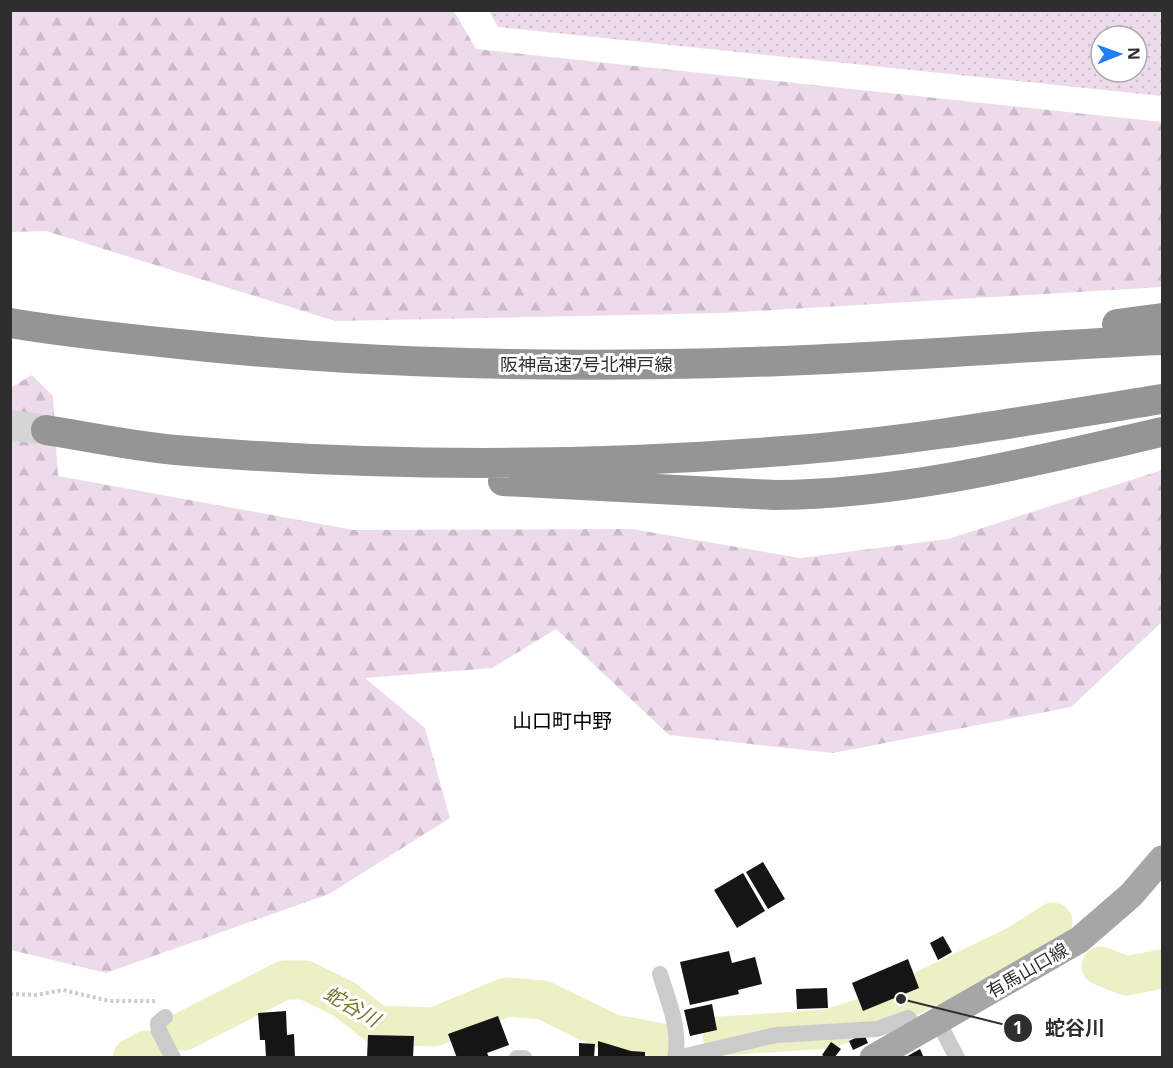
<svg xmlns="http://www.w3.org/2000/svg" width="1173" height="1068" font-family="'Noto Sans','Noto Sans JP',sans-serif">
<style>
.grass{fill:url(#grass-dots);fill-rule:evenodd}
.forest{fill:url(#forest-firs)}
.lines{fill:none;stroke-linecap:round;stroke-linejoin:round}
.river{stroke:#edefc5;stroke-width:39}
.building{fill:#151515}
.motorway-tunnel{stroke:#d5d5d5;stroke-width:30;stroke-dasharray:30 15;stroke-linecap:butt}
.path{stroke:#cbcbcb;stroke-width:4;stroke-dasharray:3 3;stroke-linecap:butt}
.minor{stroke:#cbcbcb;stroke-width:16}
.primary{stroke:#a6a6a6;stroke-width:27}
.motorway{stroke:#959595;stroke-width:30}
.labels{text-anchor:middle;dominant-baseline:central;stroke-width:6;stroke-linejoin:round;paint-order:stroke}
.street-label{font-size:18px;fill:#2e2e2e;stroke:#fff}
.neighbourhood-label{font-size:20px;fill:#000;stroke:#fff}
.water-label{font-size:20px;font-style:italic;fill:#74762c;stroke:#fff}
.leader{fill:none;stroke:#2e2e2e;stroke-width:2}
.callout-dot{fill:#2e2e2e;stroke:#fff;stroke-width:2}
.mark-label{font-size:18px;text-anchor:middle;font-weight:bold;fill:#fff}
.callout-label{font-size:20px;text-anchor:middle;font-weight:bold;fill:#2e2e2e;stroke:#fff;stroke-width:6;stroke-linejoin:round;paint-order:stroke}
</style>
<defs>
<pattern id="grass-dots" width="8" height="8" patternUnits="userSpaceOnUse" patternTransform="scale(1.5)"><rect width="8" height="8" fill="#eddbeb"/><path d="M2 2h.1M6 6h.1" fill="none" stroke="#ccbcca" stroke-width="1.8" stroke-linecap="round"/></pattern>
<pattern id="forest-firs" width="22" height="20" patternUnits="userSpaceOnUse" patternTransform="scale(1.5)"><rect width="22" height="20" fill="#eddbeb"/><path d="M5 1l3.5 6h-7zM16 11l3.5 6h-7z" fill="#ccbcca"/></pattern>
</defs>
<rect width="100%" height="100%" fill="#fff"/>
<!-- grass -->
<path class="grass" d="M489,11H1162V96L498,27ZM1101,36H1137V72H1101Z"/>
<!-- forest -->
<path class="forest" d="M10,11H454L476,49L1162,122V287L723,313L335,321L46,231L11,232Z
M32,375L53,396L58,476L354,530L632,529L800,558L948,539L1162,470V622L1071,707L833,753L669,735L556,629L492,668L365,678L425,728L450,818L329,894L106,973L11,950L10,388Z"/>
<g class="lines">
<!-- river -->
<path class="river" d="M1101,966L1126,976L1162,969
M184,1031L284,980H305L344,999L377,1025L434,1027L506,997L543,1000L613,1034L663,1043
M722,1036L827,1029L872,1015L1019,944L1053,922
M132,1058L146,1050"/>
</g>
<!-- building -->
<path class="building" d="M763,862L785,899L768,909L746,872Z
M743,873L765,911L737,928L714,890Z
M943,936L952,952L938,960L930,943Z
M729,951L732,963L755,957L762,984L738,990L739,994L690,1005L680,962Z
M908,959L919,988L863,1011L852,983Z
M827,988L828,1008L797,1009L796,989Z
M712,1004L717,1030L690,1036L684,1010Z
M286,1011L287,1035L294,1034L295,1058H266L265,1040H260L258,1013Z
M498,1016L509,1045L487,1053L489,1057L486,1058H457L448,1034Z
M864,1034L868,1043L853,1050L849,1041Z
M368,1035L414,1036L413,1058H367Z
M598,1041L631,1051L645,1052V1058H598Z
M831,1042L841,1049L834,1058H826L822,1055Z
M579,1043L595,1044L594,1058H579Z
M920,1049L924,1058H904Z"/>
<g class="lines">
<!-- motorway-tunnel -->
<path class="motorway-tunnel" d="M10,425L46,430"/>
<!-- path -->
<path class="path" d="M10,994L36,995L63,990L109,1001H155"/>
<!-- minor -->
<path class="minor" d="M660,974C668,1001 681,1029 675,1058
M165,1017L158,1023L159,1031L173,1058
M938,1021L957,1058
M517,1058H524
M677,1058L776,1035L877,1029L908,1018L920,1031"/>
<!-- primary -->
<path class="primary" d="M873,1058L1079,940L1131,895L1162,859"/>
<!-- motorway -->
<path class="motorway" d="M10,323C69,333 129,339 189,345C376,365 563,368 751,362C888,358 1025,346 1162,340
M1117,324L1162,318
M46,430C89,437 132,446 175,450C376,467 581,467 783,451C910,442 1037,419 1162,399
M503,481L775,495C906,494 1035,461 1162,432"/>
</g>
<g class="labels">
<!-- street labels -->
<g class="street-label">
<text x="586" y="364">阪神高速7号北神戸線</text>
<text transform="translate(1027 970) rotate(-30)">有馬山口線</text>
</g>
<!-- neighbourhood labels -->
<g class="neighbourhood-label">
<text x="562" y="720">山口町中野</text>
</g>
<!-- water labels -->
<g class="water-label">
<text transform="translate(352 1006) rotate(30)">蛇谷川</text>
</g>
</g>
<!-- callouts -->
<path class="leader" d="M901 999L1018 1028"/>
<g class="callout-dot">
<circle cx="901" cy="999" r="6"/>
<circle cx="1018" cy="1028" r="15"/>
</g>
<g class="mark-label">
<text x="1018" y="1034">1</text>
</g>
<g class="callout-label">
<text x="1075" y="1035">蛇谷川</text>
</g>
<!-- border -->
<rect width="1173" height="1068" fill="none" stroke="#2e2e2e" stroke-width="24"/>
<!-- north arrow -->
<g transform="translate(1119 54) rotate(89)"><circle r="28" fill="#ffffff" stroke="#ababab" stroke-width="1.5"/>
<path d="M0-4.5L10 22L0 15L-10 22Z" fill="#227ef4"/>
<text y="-9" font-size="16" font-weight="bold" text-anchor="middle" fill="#2e2e2e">N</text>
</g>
</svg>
